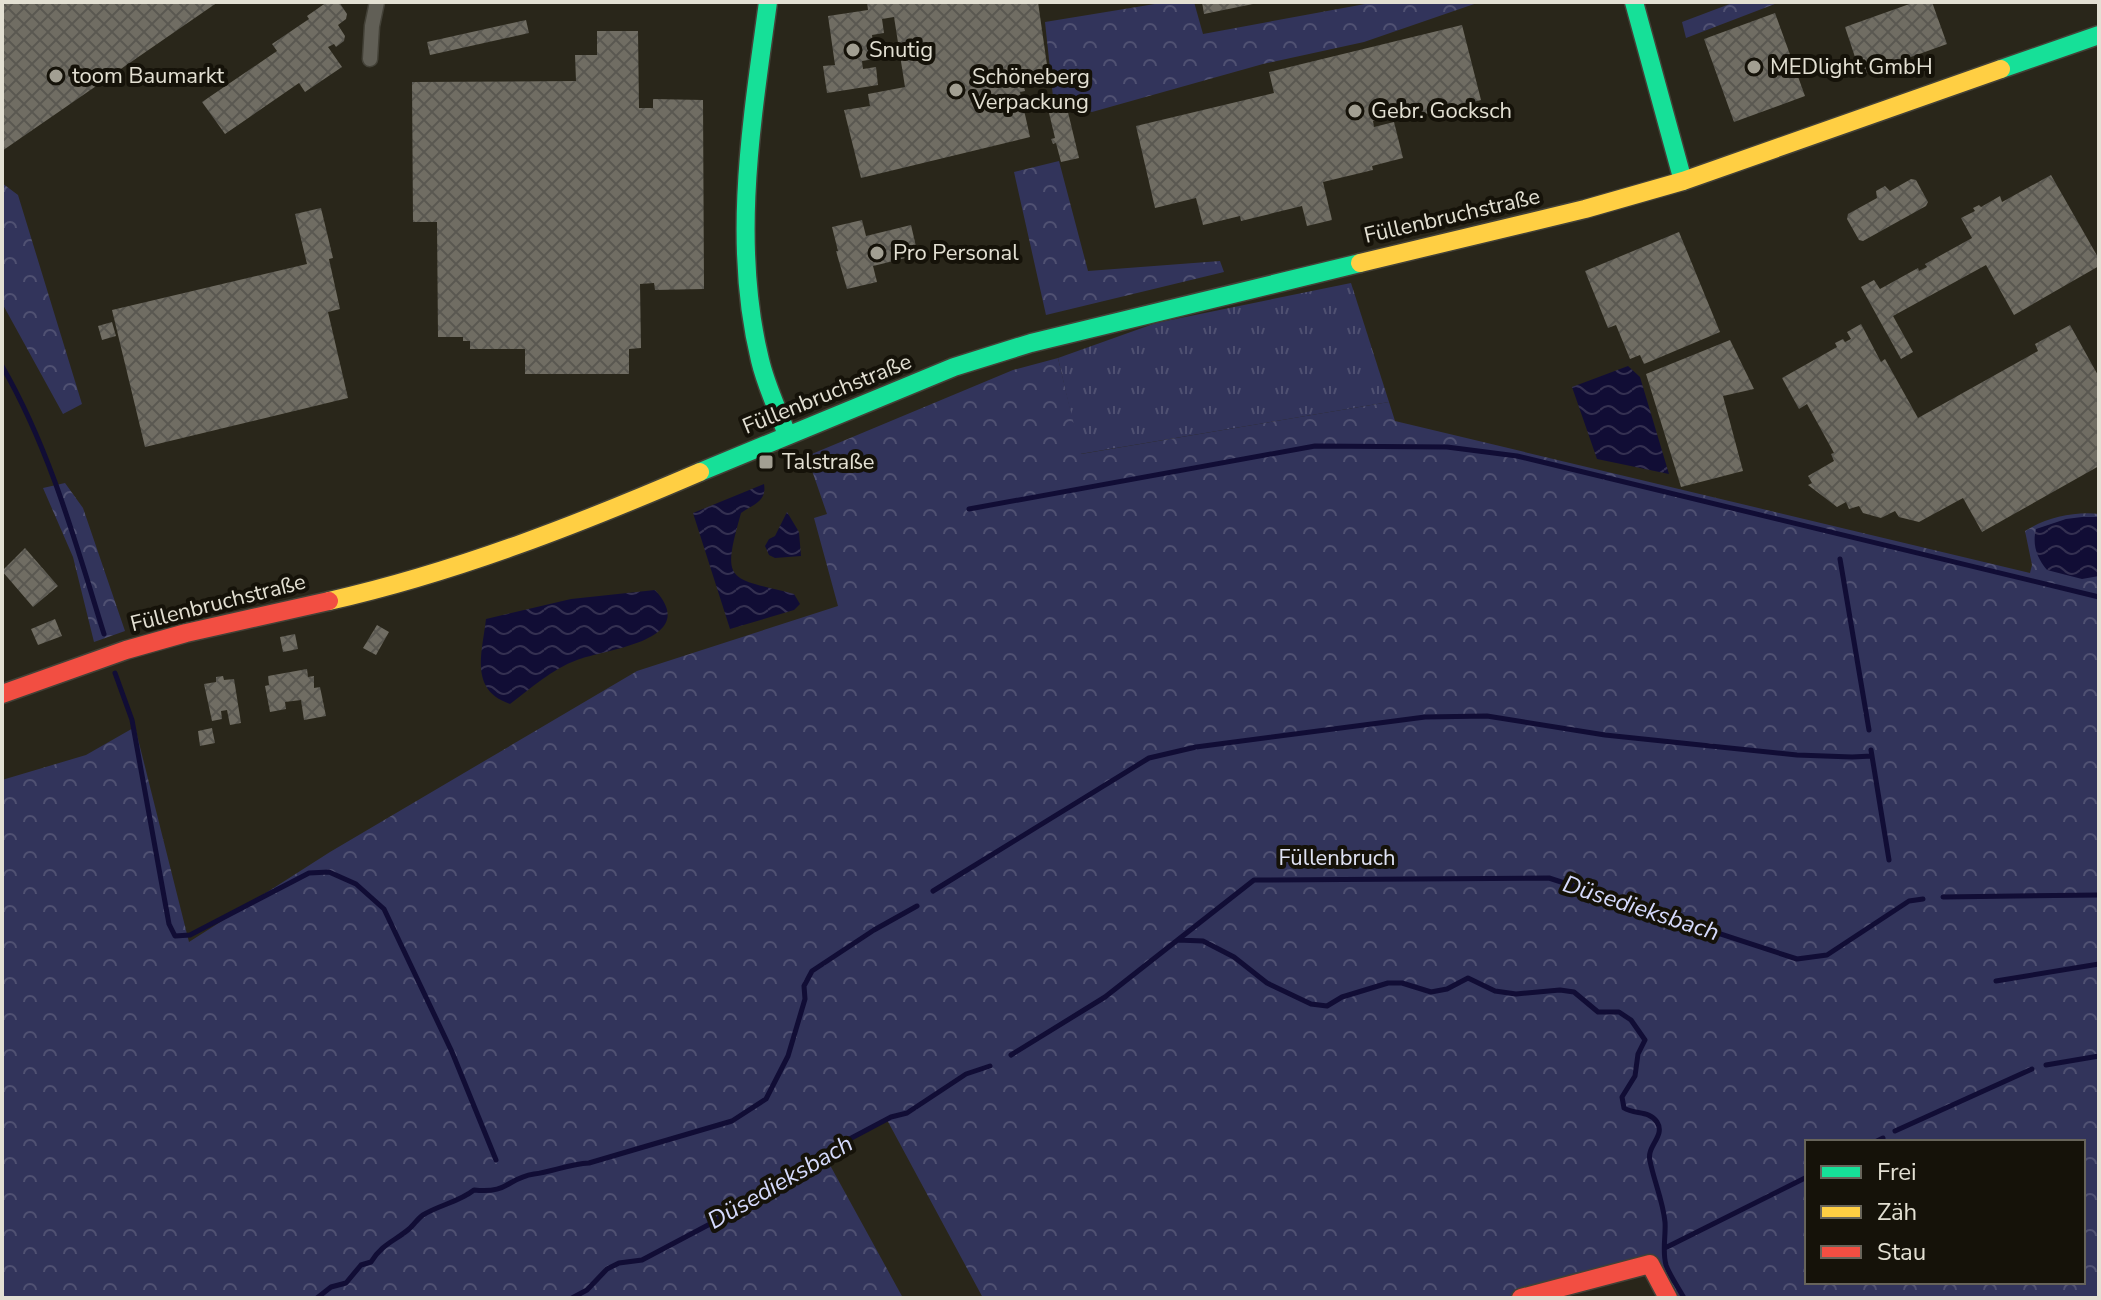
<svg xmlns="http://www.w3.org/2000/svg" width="2101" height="1300" font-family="'Nunito Sans',sans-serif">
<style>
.grass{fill:url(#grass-tufts)}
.forest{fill:url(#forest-crowns);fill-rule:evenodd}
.water{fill:url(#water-waves)}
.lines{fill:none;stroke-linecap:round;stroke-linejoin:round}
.stream{stroke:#110d35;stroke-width:5}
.building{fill:url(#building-cross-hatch)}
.street-casing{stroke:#434137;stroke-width:17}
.fast-casing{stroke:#434137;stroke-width:21}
.slow-casing{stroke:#434137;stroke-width:21}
.jam-casing{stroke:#434137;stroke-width:21}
.street{stroke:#615f56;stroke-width:14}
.fast{stroke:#16e098;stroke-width:18}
.slow{stroke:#ffcf43;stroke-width:18}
.jam{stroke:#f24e42;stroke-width:18}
.poi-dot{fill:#a29f92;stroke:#151209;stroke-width:3}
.labels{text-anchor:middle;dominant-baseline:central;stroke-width:8;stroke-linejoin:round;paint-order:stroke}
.poi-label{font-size:22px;fill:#e3e0d3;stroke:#151209;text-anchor:start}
.street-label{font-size:22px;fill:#e3e0d3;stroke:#151209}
.park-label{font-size:22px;fill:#e0e3f4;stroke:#151209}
.water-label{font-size:24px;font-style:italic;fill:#d5dafc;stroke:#151209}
</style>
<defs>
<pattern id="grass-tufts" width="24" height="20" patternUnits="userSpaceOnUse" patternTransform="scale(2)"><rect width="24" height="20" fill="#32345b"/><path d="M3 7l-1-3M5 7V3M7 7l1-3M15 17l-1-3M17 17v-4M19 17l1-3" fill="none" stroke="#505172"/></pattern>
<pattern id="forest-crowns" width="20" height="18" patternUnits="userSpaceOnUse" patternTransform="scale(2)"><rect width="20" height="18" fill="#32345b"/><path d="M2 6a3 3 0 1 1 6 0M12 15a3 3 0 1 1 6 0" fill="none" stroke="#505172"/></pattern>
<pattern id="water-waves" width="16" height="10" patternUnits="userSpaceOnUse" patternTransform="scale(2)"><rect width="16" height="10" fill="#110d35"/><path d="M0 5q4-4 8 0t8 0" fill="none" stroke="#343051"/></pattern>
<pattern id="building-cross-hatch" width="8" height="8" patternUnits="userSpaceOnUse" patternTransform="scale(2)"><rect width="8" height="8" fill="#706d63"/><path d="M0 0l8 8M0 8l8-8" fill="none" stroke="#5a5851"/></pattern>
</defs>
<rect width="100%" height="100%" fill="#29261a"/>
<!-- grass -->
<path class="grass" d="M1351,283L1389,402L1080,454L1058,358L1156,323Z"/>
<!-- forest -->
<path class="forest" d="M1167,2H1194L1203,34L1376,2H1480L1364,42L1263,64L1092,112L1065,104L1054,106L1045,22Z
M1735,2H1780L1686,38L1682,22Z
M1059,161L1088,271L1220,261L1224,272L1046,315L1014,172Z
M2,183L18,195L82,404L63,414L2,303Z
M1058,358L1081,454L1389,402L1395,421L2030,573L2032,565L2025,531C2045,518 2075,511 2099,514V1298H1676L1654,1260L1505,1298H983L886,1118L825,1156L903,1298H2V780L86,755L135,727L189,942L330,852L637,671L838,606L814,518L827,514L807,456L1013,370ZM1807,1142H2083V1282H1807Z
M65,483L83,508L125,631L94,642L73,557L43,488Z"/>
<!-- water -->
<path class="water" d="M1628,366L1640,377L1669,474L1597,459L1572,387Z
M764,484C767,501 754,504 741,513C721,584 728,577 794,594L800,604L794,610L730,629L693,513Z
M787,512L799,532L801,556L775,558L769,555L765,546L769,539L775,536Z
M2082,517H2099V576L2082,579L2047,570C2037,558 2032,545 2036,529L2066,519Z
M655,590C702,641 605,649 577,660C552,669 531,688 510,704C469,690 482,654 486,619L571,599Z"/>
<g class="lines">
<!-- stream -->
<path class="stream" d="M2,366C50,449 76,544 104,634
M969,509L1315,446L1447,447L1517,456L2099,597
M1840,559L1869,730
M115,673L132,720L169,924L175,936L190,935L309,873L329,872L356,884L384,909L452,1052L496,1160
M1871,750L1889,860
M933,891L1149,758L1196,747L1425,717L1487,716L1605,735L1797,755L1852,757L1872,756
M1943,897L2099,895
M1178,940L1203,941L1234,957L1267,983L1311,1004L1327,1006L1342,997L1388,983H1402L1431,992L1447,989L1468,978L1495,991L1516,994L1560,990L1574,992L1598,1012H1619L1631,1020L1645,1040L1638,1054L1635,1076L1622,1097L1624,1108C1635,1115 1649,1110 1657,1122C1666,1136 1646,1146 1650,1161C1654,1181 1663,1201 1665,1222C1666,1236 1662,1251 1666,1265C1670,1276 1678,1287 1684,1298
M1996,981L2099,964
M1011,1055L1105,997L1254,880L1549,878L1797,959L1827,955L1909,901L1923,899
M2046,1065L2099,1056
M1895,1131L2032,1069
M1875,1142L1883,1138
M1665,1248L1807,1177
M317,1298L331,1287L346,1283L361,1265L371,1262C382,1244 395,1241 409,1229C414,1225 418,1218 423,1215C439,1205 459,1202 474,1190C509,1194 507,1178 534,1174C552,1172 569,1164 589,1163L732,1121L766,1099L788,1056L805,999L804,986L812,971L874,930L917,906
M572,1298L587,1290L607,1269L619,1263L642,1260L710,1224L740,1203L772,1189L810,1160L891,1117L907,1113L966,1074L990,1066"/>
</g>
<!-- building -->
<path class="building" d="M2,2H218L2,151Z
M327,2H339L347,14L346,19L338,25L345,36L344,41L336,47L334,44L328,47L342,67L305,92L299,83L225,134L202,102L277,51L272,44L309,19L307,16Z
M867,2H1038L1049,79L1039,81L1037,72L1021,75L1025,91L1020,92L1030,137L861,178L844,110L870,106L868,94L905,87L894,17L882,19L884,33L872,35L875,59L862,61L863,69L876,67L878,85L827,93L823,66L835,65L828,16L868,10Z
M1202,2H1258V3L1204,14Z
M1915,2H1932L1947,44L1861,75L1845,27Z
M1775,13L1805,96L1734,122L1704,39Z
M526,20L529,33L430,55L427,42Z
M1462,25L1481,100L1406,119L1404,113L1373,121L1374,127L1394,122L1403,158L1372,166L1373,170L1323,182L1332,220L1307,226L1302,206L1241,221L1240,216L1203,225L1196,198L1155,208L1136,126L1274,93L1269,72Z
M597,31H638L639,108H653V99L703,100L704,289L655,290L654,283L640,284L641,348L629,349V374H525V349H470V341H463V337H438L437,222H413L412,82L576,81L575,55H597Z
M1067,108L1079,158L1061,162L1056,143L1053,144L1051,139L1055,138L1049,113Z
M2051,175L2099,259V266L2014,315L1986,265L1893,316L1913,352L1901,359L1861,287L1874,280L1880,289L1918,268L1919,271L1927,267L1925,264L1972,238L1961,218L1975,211L1973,208L1979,205L1981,207L2000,196L2002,202Z
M1911,179L1916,180L1928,202L1926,206L1863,241L1859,240L1847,219L1848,214L1877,198L1876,191L1885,186L1890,191Z
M321,208L333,258L329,259L340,309L328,312L348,398L145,447L112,310L307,264L295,214Z
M862,220L866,236L911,225L918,255L873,266L877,282L847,289L836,251H838L832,227Z
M1679,232L1720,332L1644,364L1640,355L1630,359L1616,325L1608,328L1585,271Z
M112,322L116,336L102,340L98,326Z
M1861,324L1881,362L1885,359L1918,418L2038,351L2035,344L2070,325L2099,377V466L1982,532L1963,498L1919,522L1899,517L1895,511L1881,518L1863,513L1859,506L1849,509L1846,502L1837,507L1808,485L1812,483L1808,476L1834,461L1831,454L1834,453L1807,404L1799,409L1782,378L1837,347L1835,343L1843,339L1845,342L1851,339L1847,332Z
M1730,340L1754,389L1723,396L1743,471L1681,487L1646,374Z
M25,548L58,586L33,607L2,571Z
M55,619L62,636L38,645L31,629Z
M377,625L389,632L376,655L363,648Z
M295,634L298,649L283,652L280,637Z
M307,669L308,677L314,676V688L320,687L326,716L304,720L301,700L285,702L286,709L270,712L265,686L269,685L268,676Z
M223,676L224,680L234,679L241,723L230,725L227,710L221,711L222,719L212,721L204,684L216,682V677Z
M212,728L215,743L200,746L198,731Z"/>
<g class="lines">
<!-- street casing -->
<g class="street-casing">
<path id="street" d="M370,59L372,26L377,2"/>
</g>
<!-- fast casing -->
<g class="fast-casing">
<path id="fast" d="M768,2C752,120 731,242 760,360C766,386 778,410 787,435
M1634,2L1683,181
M2001,69L2099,35
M700,472L954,367L1031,343L1360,263"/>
</g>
<!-- slow casing -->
<g class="slow-casing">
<path id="slow" d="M1360,263L1585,209L1683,181L2001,69
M329,601C457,572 579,524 700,472"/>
</g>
<!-- jam casing -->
<g class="jam-casing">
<path id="jam" d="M2,694L126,650L186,633L329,601
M1521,1298L1650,1264L1668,1298"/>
</g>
<!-- street -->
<use href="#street" class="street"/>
<!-- fast -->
<use href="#fast" class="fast"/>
<!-- slow -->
<use href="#slow" class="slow"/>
<!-- jam -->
<use href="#jam" class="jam"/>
</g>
<!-- markers -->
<g class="poi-dot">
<circle cx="853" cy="50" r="8"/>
<circle cx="1754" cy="67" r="8"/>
<circle cx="56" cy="76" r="8"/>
<circle cx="956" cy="90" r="8"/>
<circle cx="1355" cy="111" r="8"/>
<circle cx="877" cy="253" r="8"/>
<rect x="758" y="454" width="16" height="16" rx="4"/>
</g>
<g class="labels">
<!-- poi labels -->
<g class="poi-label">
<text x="869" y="50">Snutig</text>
<text x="1770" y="67">MEDlight GmbH</text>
<text x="72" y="76">toom Baumarkt</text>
<text x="972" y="77">Schöneberg<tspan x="972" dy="25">Verpackung</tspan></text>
<text x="1371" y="111">Gebr. Gocksch</text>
<text x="893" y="253">Pro Personal</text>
<text x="782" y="462">Talstraße</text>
</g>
<!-- street labels -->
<g class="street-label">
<text transform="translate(1452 216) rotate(-13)">Füllenbruchstraße</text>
<text transform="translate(827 394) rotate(-22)">Füllenbruchstraße</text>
<text transform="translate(218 603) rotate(-14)">Füllenbruchstraße</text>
</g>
<!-- park labels -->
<g class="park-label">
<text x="1337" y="858">Füllenbruch</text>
</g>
<!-- water labels -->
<g class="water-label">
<text transform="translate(1641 908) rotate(18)">Düsedieksbach</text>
<text transform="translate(780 1182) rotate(-30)">Düsedieksbach</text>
</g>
</g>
<!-- border -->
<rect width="2101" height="1300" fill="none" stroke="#e3e0d3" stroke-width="8"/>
<!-- legend -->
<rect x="1805" y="1140" width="280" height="144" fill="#151209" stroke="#67645a" stroke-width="2"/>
<rect x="1821" y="1166" width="40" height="12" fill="#16e098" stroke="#67645a" stroke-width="2"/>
<text x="1877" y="1180" font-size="24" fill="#e3e0d3">Frei</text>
<rect x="1821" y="1206" width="40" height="12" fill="#ffcf43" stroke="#67645a" stroke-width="2"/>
<text x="1877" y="1220" font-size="24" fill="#e3e0d3">Zäh</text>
<rect x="1821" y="1246" width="40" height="12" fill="#f24e42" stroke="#67645a" stroke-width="2"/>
<text x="1877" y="1260" font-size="24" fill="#e3e0d3">Stau</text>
</svg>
